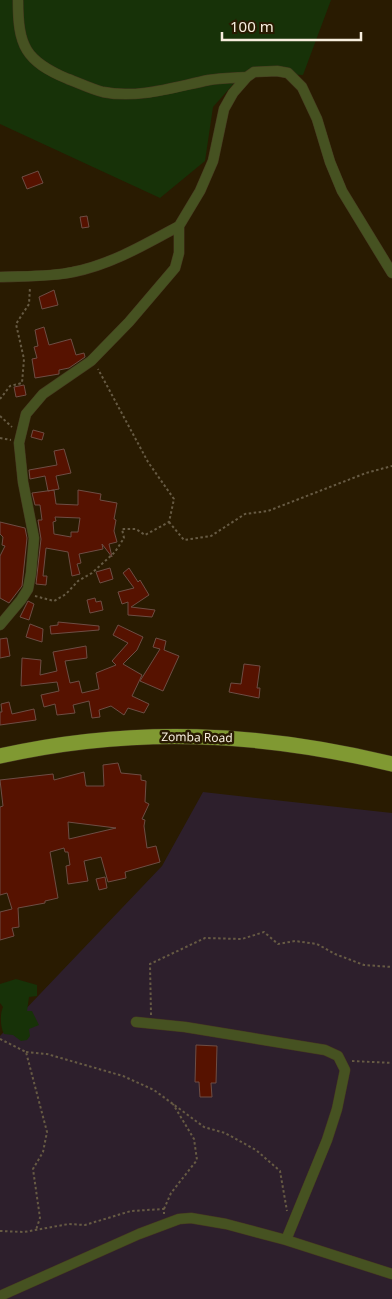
<svg xmlns="http://www.w3.org/2000/svg" width="392" height="1299" font-family="'Noto Sans',sans-serif">
<style>
.industrial{fill:#2d1f2c}
.green{fill:#173208}
.building{fill:#561200;stroke:#6d4d44;fill-rule:evenodd}
.lines{fill:none;stroke-linecap:round;stroke-linejoin:round}
.minor-casing{stroke:#463920;stroke-width:11}
.highway-casing{stroke:#463920;stroke-width:16}
.path{stroke:#675b44;stroke-width:2;stroke-dasharray:2.5 2.5;stroke-linecap:butt}
.minor{stroke:#465221;stroke-width:10}
.highway{stroke:#809932;stroke-width:15}
.labels{text-anchor:middle;dominant-baseline:central;stroke-width:5;stroke-linejoin:round;paint-order:stroke}
.street-label{font-size:12px;fill:#f7eede;stroke:#291b01}
</style>
<rect width="100%" height="100%" fill="#291b01"/>
<!-- industrial -->
<path class="industrial" d="M203,792L392,813V1299H0V1036L162,866Z"/>
<!-- green -->
<path class="green" d="M0,0H331L303,75L244,72L213,107L205,161L160,198L0,124Z
M16,979L37,985V996L29,997L27,1011H32L39,1025L29,1029L30,1036L27,1040L21,1041L13,1035L4,1034C0,1027 0,1013 3,1007L0,1003V984Z"/>
<!-- building -->
<path class="building" d="M38,171L43,183L27,189L22,177Z
M87,216L89,227L82,228L80,217Z
M54,290L58,305L42,309L39,297Z
M44,327L49,345L71,339L76,355L84,353L85,357L69,368L59,370V374L35,378L32,359L37,358L34,347L38,346L35,330Z
M24,385L26,395L16,397L14,387Z
M33,430L44,433L42,440L31,437Z
M64,449L71,473L56,476L59,489L48,491L45,476L30,479L29,470L57,465L54,451Z
M54,490L56,504L78,505V490L101,494L100,500L117,503L114,519L116,520L114,531L117,542L109,544L112,557L102,544L103,549L79,554L81,563L77,564L80,574L72,576L68,552L46,548L43,576H47L46,585L36,584L41,539L38,520H42L40,505H35L32,493ZM55,517L80,518L78,532H71V537L54,534L53,522L56,521Z
M0,522L25,528L27,538L22,586L9,603L0,598V556L5,546L2,545L3,537L0,534Z
M110,568L113,579L100,583L96,572Z
M129,568L138,582L140,580L149,595L131,607L155,610L152,617L128,615V602L122,604L118,592L134,588L123,573Z
M95,598L96,602L101,601L103,610L90,613L87,600Z
M28,601L34,604L29,620L20,617Z
M58,622L99,626V630L51,634L50,626L58,625Z
M30,624L43,629L42,642L26,637Z
M118,625L143,637L137,650L123,664L142,675L132,696L149,704L144,713L128,708L124,715L111,706L99,710L100,717L92,718L89,701L73,705L75,713L57,715L55,704L44,707L41,695L59,691L57,682L21,686L22,658L41,660L40,675L57,671L53,652L86,646L87,658L65,661L70,683L79,681L82,693L99,689L96,673L116,665L112,661L128,643L113,635Z
M7,638L10,656L0,658V639Z
M156,638L166,641L164,650L179,656L163,691L140,681L160,649L153,647Z
M244,664L260,666L257,688H260L259,698L229,692L231,683L241,684Z
M9,702L12,714L34,709L36,720L0,725V712H2L1,704Z
M118,763L121,773L141,775V780L146,781L145,802L149,804L142,819L145,820L144,826L147,848L156,846L160,862L125,872L126,878L108,882L101,857L84,861L88,881L68,884L66,866L70,865L68,852H65L64,848L50,852L58,898L45,901V903L18,908L19,927L12,928L14,936L0,940V912L12,909L7,893L0,895V807L3,806L0,780L53,774L54,780L84,772L86,786H104L103,765ZM68,822L116,828L69,839Z
M105,877L107,888L99,890L96,879Z
M196,1045L217,1046L216,1083H211L212,1097H200L199,1082H195Z"/>
<g class="lines">
<!-- minor casing -->
<g class="minor-casing">
<path id="minor" d="M18,0C18,46 25,61 68,79C79,83 91,89 103,92C139,99 174,87 209,80C221,78 234,78 247,77
M0,277C24,276 50,277 73,272C110,265 146,244 179,226
M0,625L21,600L28,589L31,573L34,538L23,482L19,443L26,414L43,394L91,361L129,322L175,268L179,253V226L200,191L213,161L224,109L233,93L247,77L254,72L277,71L288,73L302,87L317,119L330,162L342,191L392,273
M136,1022L185,1027L325,1050L338,1056L345,1070L337,1109L327,1140L286,1240
M0,1296L139,1234L179,1219L191,1218L226,1224L286,1240L392,1274"/>
</g>
<!-- highway casing -->
<g class="highway-casing">
<path id="highway" d="M0,756C134,726 259,732 392,764"/>
</g>
<!-- path -->
<path class="path" d="M0,399L10,386L22,383L24,359L16,324L29,304L30,287
M0,416L12,427
M0,438L11,440
M169,522L184,540L211,536L245,514L268,511L366,473L392,466
M35,596L54,601L66,594L78,581L92,573L115,552L124,538L122,529H136L145,535L169,522L174,499L148,462L98,369
M151,1015L150,964L205,938L242,939L264,932L278,944L295,941L317,944L335,954L364,965L392,967
M0,1039L26,1052L47,1132L43,1152L33,1169L40,1218L36,1230
M26,1052L47,1054L123,1076L154,1090L204,1127L225,1133L256,1150L280,1171L287,1211
M352,1061L392,1063
M164,1209L171,1193L197,1160L194,1139L173,1104
M0,1231L24,1232L69,1224L85,1225L131,1211L164,1209V1214"/>
<!-- minor -->
<use href="#minor" class="minor"/>
<!-- highway -->
<use href="#highway" class="highway"/>
</g>
<g class="labels">
<!-- street labels -->
<g class="street-label">
<text transform="translate(197 737) rotate(1)">Zomba Road</text>
</g>
</g>
<!-- scale -->
<path d="M222 32v8h139v-8" fill="none" stroke="#f7eede" stroke-width="2.5"/>
<text x="230" y="32" font-size="15" fill="#f7eede" stroke="#291b01" stroke-width="4" paint-order="stroke">100 m</text>
</svg>
